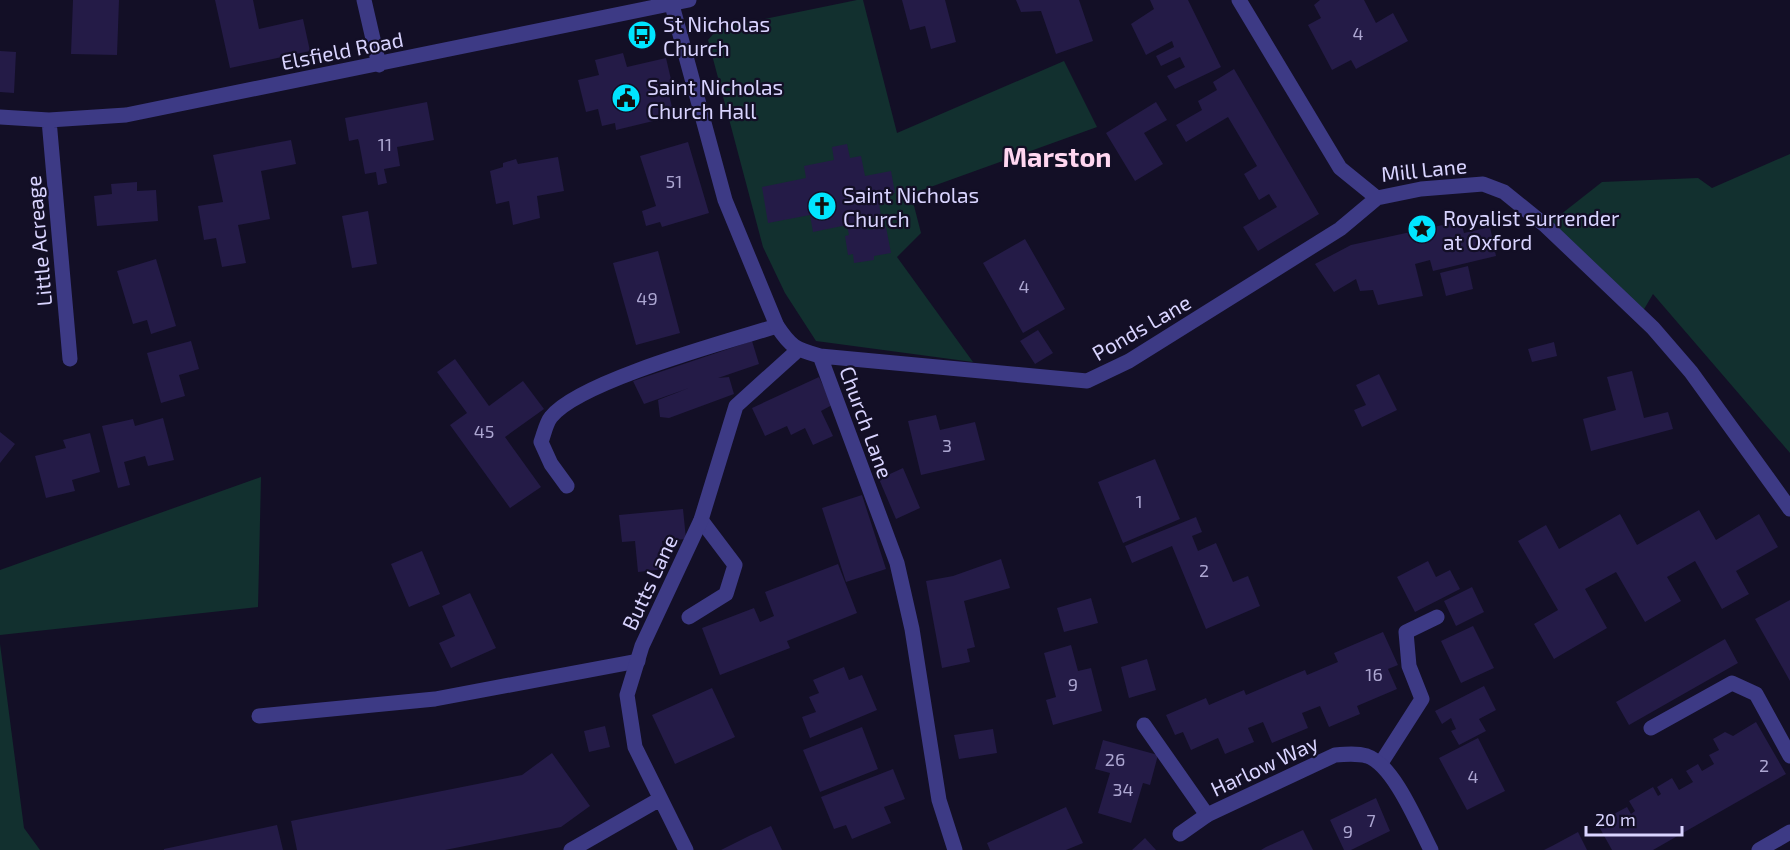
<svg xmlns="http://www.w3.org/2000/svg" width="1790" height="850" font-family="'Exo 2',sans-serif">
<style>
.green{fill:#12302f}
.building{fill:#241b47}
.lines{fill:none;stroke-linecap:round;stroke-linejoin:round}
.service{stroke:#3d3a85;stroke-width:15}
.minor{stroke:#3d3a85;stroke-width:15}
.labels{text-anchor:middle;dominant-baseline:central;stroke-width:4.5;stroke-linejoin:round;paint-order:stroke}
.number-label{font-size:18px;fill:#aca6d1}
.poi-label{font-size:21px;fill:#d9d4ff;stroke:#130f26;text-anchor:start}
.street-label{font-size:21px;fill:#d9d4ff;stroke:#130f26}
.district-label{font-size:27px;font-weight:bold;fill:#ffd6f0;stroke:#130f26}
</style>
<rect width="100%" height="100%" fill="#130f26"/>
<!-- green -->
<path class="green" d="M857,0H863L897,133L1064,61L1097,127L911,194L921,233L897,257L973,362L816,341L785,293L763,247L708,40L715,32L725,27Z
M1790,154V453L1653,294L1640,316L1546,226L1602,182L1698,178L1712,188Z
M261,477L258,607L0,635V570Z
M0,644L24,828L40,850H0Z"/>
<!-- building -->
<path class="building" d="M73,0H119L117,55L71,54Z
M215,0H253L259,29L303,19L310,51L230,68Z
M902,0H945L956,42L931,49L925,26L910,30Z
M1016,0H1079L1093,41L1056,54L1041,11L1021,12Z
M1150,0H1188L1221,67L1175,89L1167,76L1185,67L1180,57L1161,66L1156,56L1174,47L1172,41L1146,55L1131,24L1154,9Z
M1320,0H1364L1376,23L1393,13L1408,41L1356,69L1351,60L1332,70L1308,25L1321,18L1314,5Z
M0,51L16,52L14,93L0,92Z
M623,53L627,67L666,58L673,88L668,90L674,116L616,130L615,123L602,126L598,109L586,112L578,80L599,75L595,60Z
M1234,69L1319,214L1258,251L1243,227L1277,207L1269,194L1259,200L1244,174L1257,166L1228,117L1186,142L1176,125L1202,110L1198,101L1217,90L1213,82Z
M427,102L434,140L397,147L400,166L384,169L387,183L378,185L376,172L365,174L359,142L358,139L349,141L345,118Z
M1156,102L1167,120L1144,133L1163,164L1135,181L1106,133Z
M291,140L296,164L261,171L270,219L238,225L246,263L222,267L216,238L204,240L198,206L223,202L213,155Z
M688,142L709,213L662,227L660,222L646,226L642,211L656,206L640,156Z
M847,144L850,158L861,156L865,176L891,171L895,193L878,196L881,217L866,219L868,230L886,227L891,253L874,256V260L854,263L853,254L848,255L845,236L849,235L847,225L813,232L810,215L768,223L762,187L806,178L804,166L834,160L832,147Z
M558,157L564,191L537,196L540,218L513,225L509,201L496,204L490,171L503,167V163L516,159L518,164Z
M137,182V191L156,190L158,221L97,226L94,196L112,194L111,184Z
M368,211L377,264L352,268L342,216Z
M1461,221L1464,233L1490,227L1496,256L1433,271L1430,260L1415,264L1423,296L1378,305L1373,290L1360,291L1356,279L1334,292L1315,264L1351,245Z
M1025,239L1065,309L1023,333L983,263Z
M658,251L680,333L636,345L613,263Z
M156,259L176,326L151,334L147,320L133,324L117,271Z
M1468,266L1473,289L1446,296L1440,273Z
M1038,330L1053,353L1035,364L1020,341Z
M191,341L199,369L179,375L185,396L161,403L147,353Z
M752,341L759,364L718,378L729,377L734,394L669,418L660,417L658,400L689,388L644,404L633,381Z
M1554,342L1557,356L1532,362L1528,349Z
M455,359L489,406L523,381L544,409L505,437L541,487L510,508L450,425L467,413L437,372Z
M1632,371L1644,418L1668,412L1673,429L1591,451L1583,419L1616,410L1607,377Z
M1379,374L1397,410L1362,427L1354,410L1366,405L1356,385Z
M819,377L832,405L821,411L833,436L813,445L805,428L791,435L787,426L765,436L752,408Z
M936,415L940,430L975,422L985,460L921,475L908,421Z
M163,418L174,460L148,466L145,456L124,462L130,485L118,488L102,426L133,419L135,426Z
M0,432L15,444L0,463Z
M90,433L100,472L72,480L75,491L46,498L35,456L66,448L63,440Z
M1155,459L1180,519L1123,543L1098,482Z
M903,468L920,508L896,519L879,479Z
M862,495L886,569L846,582L822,508Z
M683,509L686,539L662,541L665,569L638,572L635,541L622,542L619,515Z
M1699,510L1716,540L1759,514L1778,547L1736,571L1749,594L1722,609L1695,561L1667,577L1681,601L1645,622L1616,572L1585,589L1607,628L1554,659L1534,624L1558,610L1518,541L1546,525L1559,549L1620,514L1637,545Z
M1196,517L1202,532L1192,536L1198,551L1216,543L1233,582L1248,576L1260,606L1206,629L1172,546L1132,563L1125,546Z
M422,551L440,594L409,607L391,564Z
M1001,559L1010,588L964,601L975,647L967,649L970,662L942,668L926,581L953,576Z
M1428,561L1436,577L1450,570L1460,589L1415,612L1397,577Z
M838,564L857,613L787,641L790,648L720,675L702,628L754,608L760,622L774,616L765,592Z
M1472,587L1484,612L1456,626L1444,601Z
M470,593L496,648L451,668L439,643L455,636L442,606Z
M1091,598L1098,623L1064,632L1057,608Z
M1790,600V681L1755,619Z
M1473,626L1494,668L1461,683L1441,641Z
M1383,632L1398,665L1388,669L1397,689L1357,706L1360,714L1329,727L1320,706L1302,713L1308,728L1272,743L1263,722L1248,728L1254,742L1225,754L1218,738L1191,750L1183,732L1175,735L1166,715L1206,698L1209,705L1244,690L1246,695L1305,670L1307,675L1338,662L1334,653Z
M1725,639L1738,663L1629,725L1616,702Z
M1071,645L1078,671L1091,668L1102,711L1053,725L1046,700L1056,697L1044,653Z
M1147,659L1156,690L1129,698L1121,667Z
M844,667L849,680L862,675L877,710L810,738L802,717L816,712L809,697L819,693L813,680Z
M1484,686L1496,710L1479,719L1486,731L1459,745L1451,731L1456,729L1451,718L1442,724L1435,711Z
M712,688L735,737L675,764L652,715Z
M1756,722L1786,774L1653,850H1612L1597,823L1627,807L1631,814L1635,811L1629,801L1653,787L1658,796L1661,794L1657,787L1672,778L1679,790L1693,782L1686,771L1698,764L1702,771L1714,764L1709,755L1719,750L1713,739L1725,732L1733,736Z
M605,726L610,747L589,752L584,731Z
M862,727L878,769L820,792L803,750Z
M993,729L997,753L959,759L954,735Z
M1478,738L1505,791L1467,810L1439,758Z
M1103,740L1158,755L1150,785L1143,783L1131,823L1098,813L1110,773L1095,769Z
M552,753L590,806L561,827L445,850H297L291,821L522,775Z
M893,769L905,799L884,807L891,823L852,839L846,825L834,829L821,797Z
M1376,798L1390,831L1351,850H1344L1330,820Z
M1066,807L1083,843L1066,850H990L987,843Z
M277,825L283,850H164V849Z
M771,826L782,850H721L751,835Z
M1303,830L1313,850H1261L1266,847Z
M1578,832L1587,850H1544L1552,846Z
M1145,838L1156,850H1132Z"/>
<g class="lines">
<!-- service -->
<path class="service" d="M567,486L551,464L541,442C544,434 546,423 551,417C579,381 729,341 777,326
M689,617L726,594L735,565L701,520
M259,716L435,699L638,661
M1144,725L1207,815
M1651,728L1732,683L1756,694L1790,756
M1381,763L1422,699L1409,666L1406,632L1437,617"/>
<!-- minor -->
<path class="minor" d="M364,0L379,65
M1239,0L1340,168L1377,198L1421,189L1483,184L1504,192L1546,226L1653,328L1691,372L1790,509
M672,5L725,200L777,326C791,347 795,349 820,356L1087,381L1129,361L1340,229L1377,198
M0,117L49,120L126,115L689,0
M49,120L70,359
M820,356L897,563L912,629L939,800L955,850
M1180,834L1207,815L1335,755C1346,754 1357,753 1367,756C1394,765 1418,825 1431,850
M571,850L660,799
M686,850L635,747L627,695L642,646L701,520L736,406L798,350
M1759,850L1790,832"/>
</g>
<!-- icons -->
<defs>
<g id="bus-disc" transform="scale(1.5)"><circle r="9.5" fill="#00e5ff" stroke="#130f26"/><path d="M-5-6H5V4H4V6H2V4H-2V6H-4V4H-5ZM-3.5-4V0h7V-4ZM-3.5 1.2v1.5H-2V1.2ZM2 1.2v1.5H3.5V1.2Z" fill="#111"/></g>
<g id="civic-disc" transform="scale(1.5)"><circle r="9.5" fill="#00e5ff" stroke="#130f26"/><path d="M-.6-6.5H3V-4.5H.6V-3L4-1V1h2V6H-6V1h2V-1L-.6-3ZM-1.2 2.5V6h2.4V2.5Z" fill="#111"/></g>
<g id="church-disc" transform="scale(1.5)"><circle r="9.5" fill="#00e5ff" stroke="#130f26"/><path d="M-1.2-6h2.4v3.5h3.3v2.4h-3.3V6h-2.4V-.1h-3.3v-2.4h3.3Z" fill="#111"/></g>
<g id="sight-disc" transform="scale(1.5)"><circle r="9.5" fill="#00e5ff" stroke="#130f26"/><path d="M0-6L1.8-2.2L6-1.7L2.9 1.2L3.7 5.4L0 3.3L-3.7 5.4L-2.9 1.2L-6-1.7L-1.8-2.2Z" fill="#111"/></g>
</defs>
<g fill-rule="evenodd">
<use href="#bus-disc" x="642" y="35"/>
<use href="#civic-disc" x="626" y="98"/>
<use href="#church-disc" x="822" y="206"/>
<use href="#sight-disc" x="1422" y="229"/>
</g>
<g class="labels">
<!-- number labels -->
<g class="number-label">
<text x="1358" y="33">4</text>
<text x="385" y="144">11</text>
<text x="674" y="181">51</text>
<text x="1024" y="286">4</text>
<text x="647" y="298">49</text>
<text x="484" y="431">45</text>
<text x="947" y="445">3</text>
<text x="1139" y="501">1</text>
<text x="1204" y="570">2</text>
<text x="1374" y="674">16</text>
<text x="1073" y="684">9</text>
<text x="1115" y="759">26</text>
<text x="1764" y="765">2</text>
<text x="1473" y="776">4</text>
<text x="1123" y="789">34</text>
<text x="1371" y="820">7</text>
<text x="1348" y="831">9</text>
</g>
<!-- poi labels -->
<g class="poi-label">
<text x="663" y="23">St Nicholas<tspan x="663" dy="24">Church</tspan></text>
<text x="647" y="86">Saint Nicholas<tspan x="647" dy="24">Church Hall</tspan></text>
<text x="843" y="194">Saint Nicholas<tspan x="843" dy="24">Church</tspan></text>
<text x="1443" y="217">Royalist surrender<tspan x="1443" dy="24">at Oxford</tspan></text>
</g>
<!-- street labels -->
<g class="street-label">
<text transform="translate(342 50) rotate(-11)">Elsfield Road</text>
<text transform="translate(1424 169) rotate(-6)">Mill Lane</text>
<text transform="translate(38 241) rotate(-95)">Little Acreage</text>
<text transform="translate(1141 327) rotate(-30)">Ponds Lane</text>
<text transform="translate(867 422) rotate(70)">Church Lane</text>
<text transform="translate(649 582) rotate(-65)">Butts Lane</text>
<text transform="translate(1264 765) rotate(-25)">Harlow Way</text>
</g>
<!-- district labels -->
<g class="district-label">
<text x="1057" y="156">Marston</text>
</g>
</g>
<!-- scale -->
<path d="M1586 826v9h96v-9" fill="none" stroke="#d9d4ff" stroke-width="3"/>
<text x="1595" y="826" font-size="18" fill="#d9d4ff" stroke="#130f26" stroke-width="4.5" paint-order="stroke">20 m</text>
</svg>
